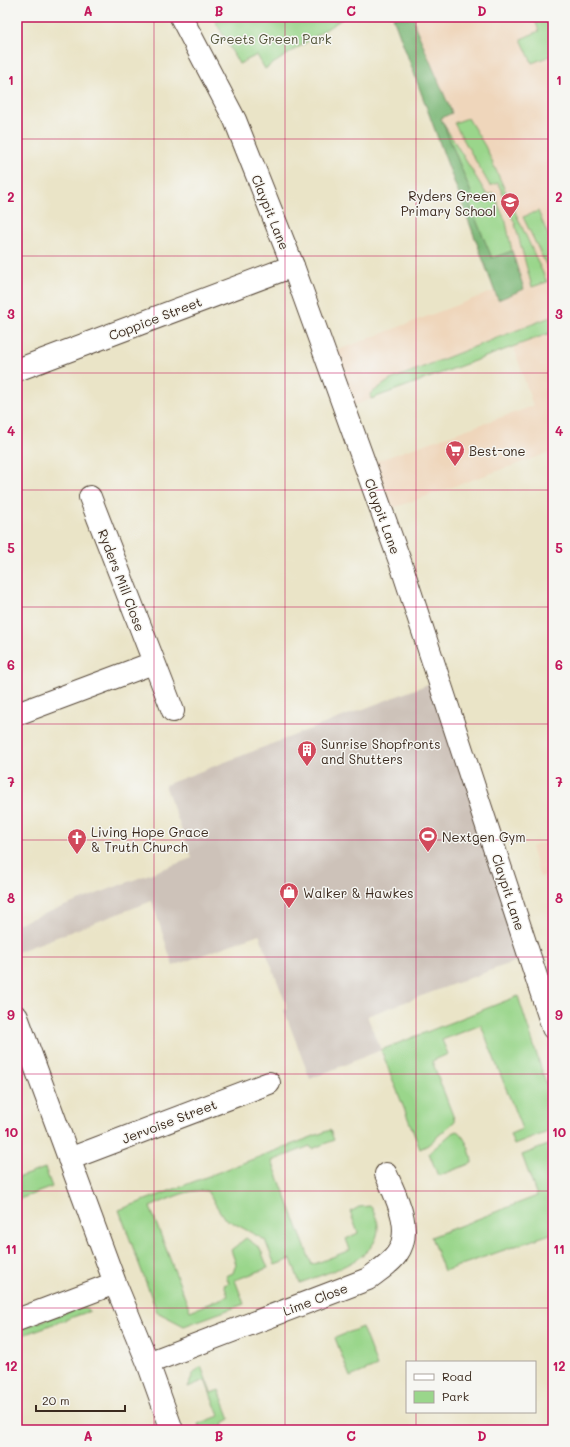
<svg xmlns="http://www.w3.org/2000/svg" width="570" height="1447" font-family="Mali,sans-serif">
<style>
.built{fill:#efd6bb}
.industrial{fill:#cdc2b9}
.green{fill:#9ad68b;stroke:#6a8054}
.forest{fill:#7bb777;stroke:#5b704a}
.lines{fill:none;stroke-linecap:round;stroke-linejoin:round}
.minor-casing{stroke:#554637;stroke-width:24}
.tertiary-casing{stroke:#554637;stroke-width:24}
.minor{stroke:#fff;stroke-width:22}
.tertiary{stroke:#fff;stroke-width:22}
.grid{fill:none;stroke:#c2185b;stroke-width:1;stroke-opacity:0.55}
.labels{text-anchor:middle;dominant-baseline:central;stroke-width:3;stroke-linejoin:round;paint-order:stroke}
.park-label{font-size:13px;fill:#535539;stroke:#f6f6f2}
.poi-label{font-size:13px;fill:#3b2a1e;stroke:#f6f6f2;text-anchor:start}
.street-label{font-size:13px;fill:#3b2a1e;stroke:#f6f6f2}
.neatline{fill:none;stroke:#c2185b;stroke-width:1.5}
.grid-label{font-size:13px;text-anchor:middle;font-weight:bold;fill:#c2185b}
</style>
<rect width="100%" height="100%" fill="#f6f6f2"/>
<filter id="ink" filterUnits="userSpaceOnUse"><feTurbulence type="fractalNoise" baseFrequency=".025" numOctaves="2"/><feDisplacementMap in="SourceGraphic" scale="8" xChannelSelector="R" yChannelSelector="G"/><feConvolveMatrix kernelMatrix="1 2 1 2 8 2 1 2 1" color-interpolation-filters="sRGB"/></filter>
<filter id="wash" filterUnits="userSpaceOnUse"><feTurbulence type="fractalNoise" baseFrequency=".012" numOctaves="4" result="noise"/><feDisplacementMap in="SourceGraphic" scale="16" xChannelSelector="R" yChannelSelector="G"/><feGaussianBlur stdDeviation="0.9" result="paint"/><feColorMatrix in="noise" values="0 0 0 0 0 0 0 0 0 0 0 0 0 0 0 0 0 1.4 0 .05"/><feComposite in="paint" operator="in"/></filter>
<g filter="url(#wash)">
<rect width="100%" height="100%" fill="#eae4c7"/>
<!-- built -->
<path class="built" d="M393,17H553V466L548,453L382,512L365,465L533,406L513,345L345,409L325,355L494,291Z
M553,839V873L540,877L531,847Z"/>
<!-- industrial -->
<path class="industrial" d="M439,680L530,956L367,1016L381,1050L310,1079L284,1010L288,1009L259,934L173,966L152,901L17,952V924L192,858L165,785Z"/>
<!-- green -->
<path class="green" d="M213,17H345L265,69L257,55L239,64Z
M534,17H553V62L550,56L532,63L521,39L539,31Z
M468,118L485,146L547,282L532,287L515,224L498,183L490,186L454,123Z
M443,123L487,195L493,193L506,222L512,251L492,259L469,203L474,200Z
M538,211L553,247V279L523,217Z
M553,316V332L371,399L370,394L390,380Z
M518,996L553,1105V1130L514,1145L510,1134L522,1129L481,1025L442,1040L448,1054L432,1061L455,1121L428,1145L420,1149L381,1050Z
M330,1130L334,1140L312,1149L310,1146L272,1161L312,1265L350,1250L346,1239L358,1233L350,1212L359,1207L371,1206C373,1212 378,1219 378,1226C380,1260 325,1273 300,1283L291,1259L275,1265L265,1240L224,1218L207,1191C189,1188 167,1200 150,1207L190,1311L228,1296L224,1285L229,1283L226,1276L233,1273L236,1264L231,1250L246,1238L260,1248L268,1268L235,1280L244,1304L184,1326L157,1312L119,1210Z
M457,1131C465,1136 472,1154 472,1163L438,1176L429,1153L451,1134Z
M553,1143V1233L444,1271L431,1237L537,1196L522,1155Z
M45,1168L52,1187L17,1200V1178Z
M85,1306L90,1311L17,1337V1330Z
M362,1327L377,1366L350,1377L335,1338Z
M201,1366L211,1393L219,1390L230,1419L223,1423L225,1430H200L198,1424L219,1416L205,1380L188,1387L193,1374Z"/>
<!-- forest -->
<path class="forest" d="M393,17H414L415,26L452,113L441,118L474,200L469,203L492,258L512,251L524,289L498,300Z"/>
</g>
<g filter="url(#ink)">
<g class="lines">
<!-- minor casing -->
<g class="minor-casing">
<path id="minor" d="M17,370L293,266
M90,497L173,711
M17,714L153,663
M17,1017L115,1283L148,1363L172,1430
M69,1159L269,1083
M17,1320L115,1283
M148,1363L368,1279C378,1271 390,1264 397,1254C414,1230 396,1197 386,1174"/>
</g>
<!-- tertiary casing -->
<g class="tertiary-casing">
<path id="tertiary" d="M181,17L235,120L293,266L402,567L553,1028"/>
</g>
<!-- minor -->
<use href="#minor" class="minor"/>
<!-- tertiary -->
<use href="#tertiary" class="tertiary"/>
</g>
</g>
<!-- grid -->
<path class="grid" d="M154,17V1430M285,17V1430M416,17V1362M17,139H553M17,256H553M17,373H553M17,490H553M17,607H553M17,724H553M17,840H553M17,957H553M17,1074H553M17,1191H553M17,1308H553M416,1412V1430"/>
<!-- icons -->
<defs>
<g id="school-pin" transform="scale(1)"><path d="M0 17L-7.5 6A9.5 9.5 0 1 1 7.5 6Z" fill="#d1495b" stroke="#f6f6f2"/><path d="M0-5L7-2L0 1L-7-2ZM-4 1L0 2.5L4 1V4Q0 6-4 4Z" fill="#fff"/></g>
<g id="supermarket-pin" transform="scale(1)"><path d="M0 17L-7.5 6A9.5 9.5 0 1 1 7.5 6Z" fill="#d1495b" stroke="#f6f6f2"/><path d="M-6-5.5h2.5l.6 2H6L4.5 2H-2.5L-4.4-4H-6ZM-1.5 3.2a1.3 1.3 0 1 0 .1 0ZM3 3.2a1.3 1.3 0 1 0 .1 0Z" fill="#fff"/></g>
<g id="building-pin" transform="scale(1)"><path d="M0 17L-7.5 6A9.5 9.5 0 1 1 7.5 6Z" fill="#d1495b" stroke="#f6f6f2"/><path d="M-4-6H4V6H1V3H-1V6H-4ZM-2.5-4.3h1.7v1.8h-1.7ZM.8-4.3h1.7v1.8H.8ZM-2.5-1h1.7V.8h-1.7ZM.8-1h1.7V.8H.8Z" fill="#fff"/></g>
<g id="stadium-pin" transform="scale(1)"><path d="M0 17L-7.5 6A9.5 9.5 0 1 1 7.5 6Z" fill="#d1495b" stroke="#f6f6f2"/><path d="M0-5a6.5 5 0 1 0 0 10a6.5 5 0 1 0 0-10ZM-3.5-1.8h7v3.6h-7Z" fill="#fff"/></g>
<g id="church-pin" transform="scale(1)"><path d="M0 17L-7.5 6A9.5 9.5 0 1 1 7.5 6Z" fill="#d1495b" stroke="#f6f6f2"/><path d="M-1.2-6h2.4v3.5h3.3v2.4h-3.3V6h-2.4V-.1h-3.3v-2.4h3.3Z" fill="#fff"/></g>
<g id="shop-pin" transform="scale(1)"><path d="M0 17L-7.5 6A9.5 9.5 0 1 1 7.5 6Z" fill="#d1495b" stroke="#f6f6f2"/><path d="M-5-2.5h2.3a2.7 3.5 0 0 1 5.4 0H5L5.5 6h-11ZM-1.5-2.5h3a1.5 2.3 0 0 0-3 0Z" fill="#fff"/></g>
</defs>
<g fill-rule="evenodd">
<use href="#school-pin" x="510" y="202"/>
<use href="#supermarket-pin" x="455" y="450"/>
<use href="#building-pin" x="307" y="750"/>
<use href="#stadium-pin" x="428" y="836"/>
<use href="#church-pin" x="77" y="838"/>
<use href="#shop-pin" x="289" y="892"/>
</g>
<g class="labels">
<!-- park labels -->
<g class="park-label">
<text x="271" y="38">Greets Green Park</text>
</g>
<!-- poi labels -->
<g class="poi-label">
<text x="496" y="195" text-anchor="end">Ryders Green<tspan x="496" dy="15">Primary School</tspan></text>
<text x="469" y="450">Best-one</text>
<text x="321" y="743">Sunrise Shopfronts<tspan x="321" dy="15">and Shutters</tspan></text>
<text x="91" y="831">Living Hope Grace<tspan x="91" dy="15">&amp; Truth Church</tspan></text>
<text x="442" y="836">Nextgen Gym</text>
<text x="303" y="892">Walker &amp; Hawkes</text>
</g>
<!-- street labels -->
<g class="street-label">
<text transform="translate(271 212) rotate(68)">Claypit Lane</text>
<text transform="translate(155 318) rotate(-21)">Coppice Street</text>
<text transform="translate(383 516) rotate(70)">Claypit Lane</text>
<text transform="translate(122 580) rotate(69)">Ryders Mill Close</text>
<text transform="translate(509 892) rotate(72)">Claypit Lane</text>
<text transform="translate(169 1121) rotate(-21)">Jervoise Street</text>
<text transform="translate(315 1299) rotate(-21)">Lime Close</text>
</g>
</g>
<!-- margin -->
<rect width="570" height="1447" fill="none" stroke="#f6f6f2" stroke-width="44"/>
<!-- legend -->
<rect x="406" y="1361" width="130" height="52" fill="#f6f6f2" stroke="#aba49d"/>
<rect x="414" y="1374" width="20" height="6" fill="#ffffff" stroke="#aba49d"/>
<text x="442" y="1381" font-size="12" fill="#3b2a1e">Road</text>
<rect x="414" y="1391" width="20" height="12" fill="#9ad68b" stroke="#aba49d"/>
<text x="442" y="1401" font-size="12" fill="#3b2a1e">Park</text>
<!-- scale -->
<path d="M36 1405v6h89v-6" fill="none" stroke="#3b2a1e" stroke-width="2"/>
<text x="42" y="1405" font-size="12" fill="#3b2a1e" stroke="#f6f6f2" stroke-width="3" paint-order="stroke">20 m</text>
<rect x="22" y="22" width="526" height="1403" class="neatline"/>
<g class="grid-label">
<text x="88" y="16">A</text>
<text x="219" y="16">B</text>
<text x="351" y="16">C</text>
<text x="482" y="16">D</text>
<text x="11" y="85">1</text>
<text x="559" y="85">1</text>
<text x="11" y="202">2</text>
<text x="559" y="202">2</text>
<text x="11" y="319">3</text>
<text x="559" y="319">3</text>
<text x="11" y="436">4</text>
<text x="559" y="436">4</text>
<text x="11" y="553">5</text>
<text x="559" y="553">5</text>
<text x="11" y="670">6</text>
<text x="559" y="670">6</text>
<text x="11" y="787">7</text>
<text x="559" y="787">7</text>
<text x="11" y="903">8</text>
<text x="559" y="903">8</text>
<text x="11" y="1020">9</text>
<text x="559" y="1020">9</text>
<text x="11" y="1137">10</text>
<text x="559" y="1137">10</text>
<text x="11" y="1254">11</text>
<text x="559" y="1254">11</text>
<text x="11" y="1371">12</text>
<text x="559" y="1371">12</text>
<text x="88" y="1441">A</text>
<text x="219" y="1441">B</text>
<text x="351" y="1441">C</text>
<text x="482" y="1441">D</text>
</g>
</svg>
